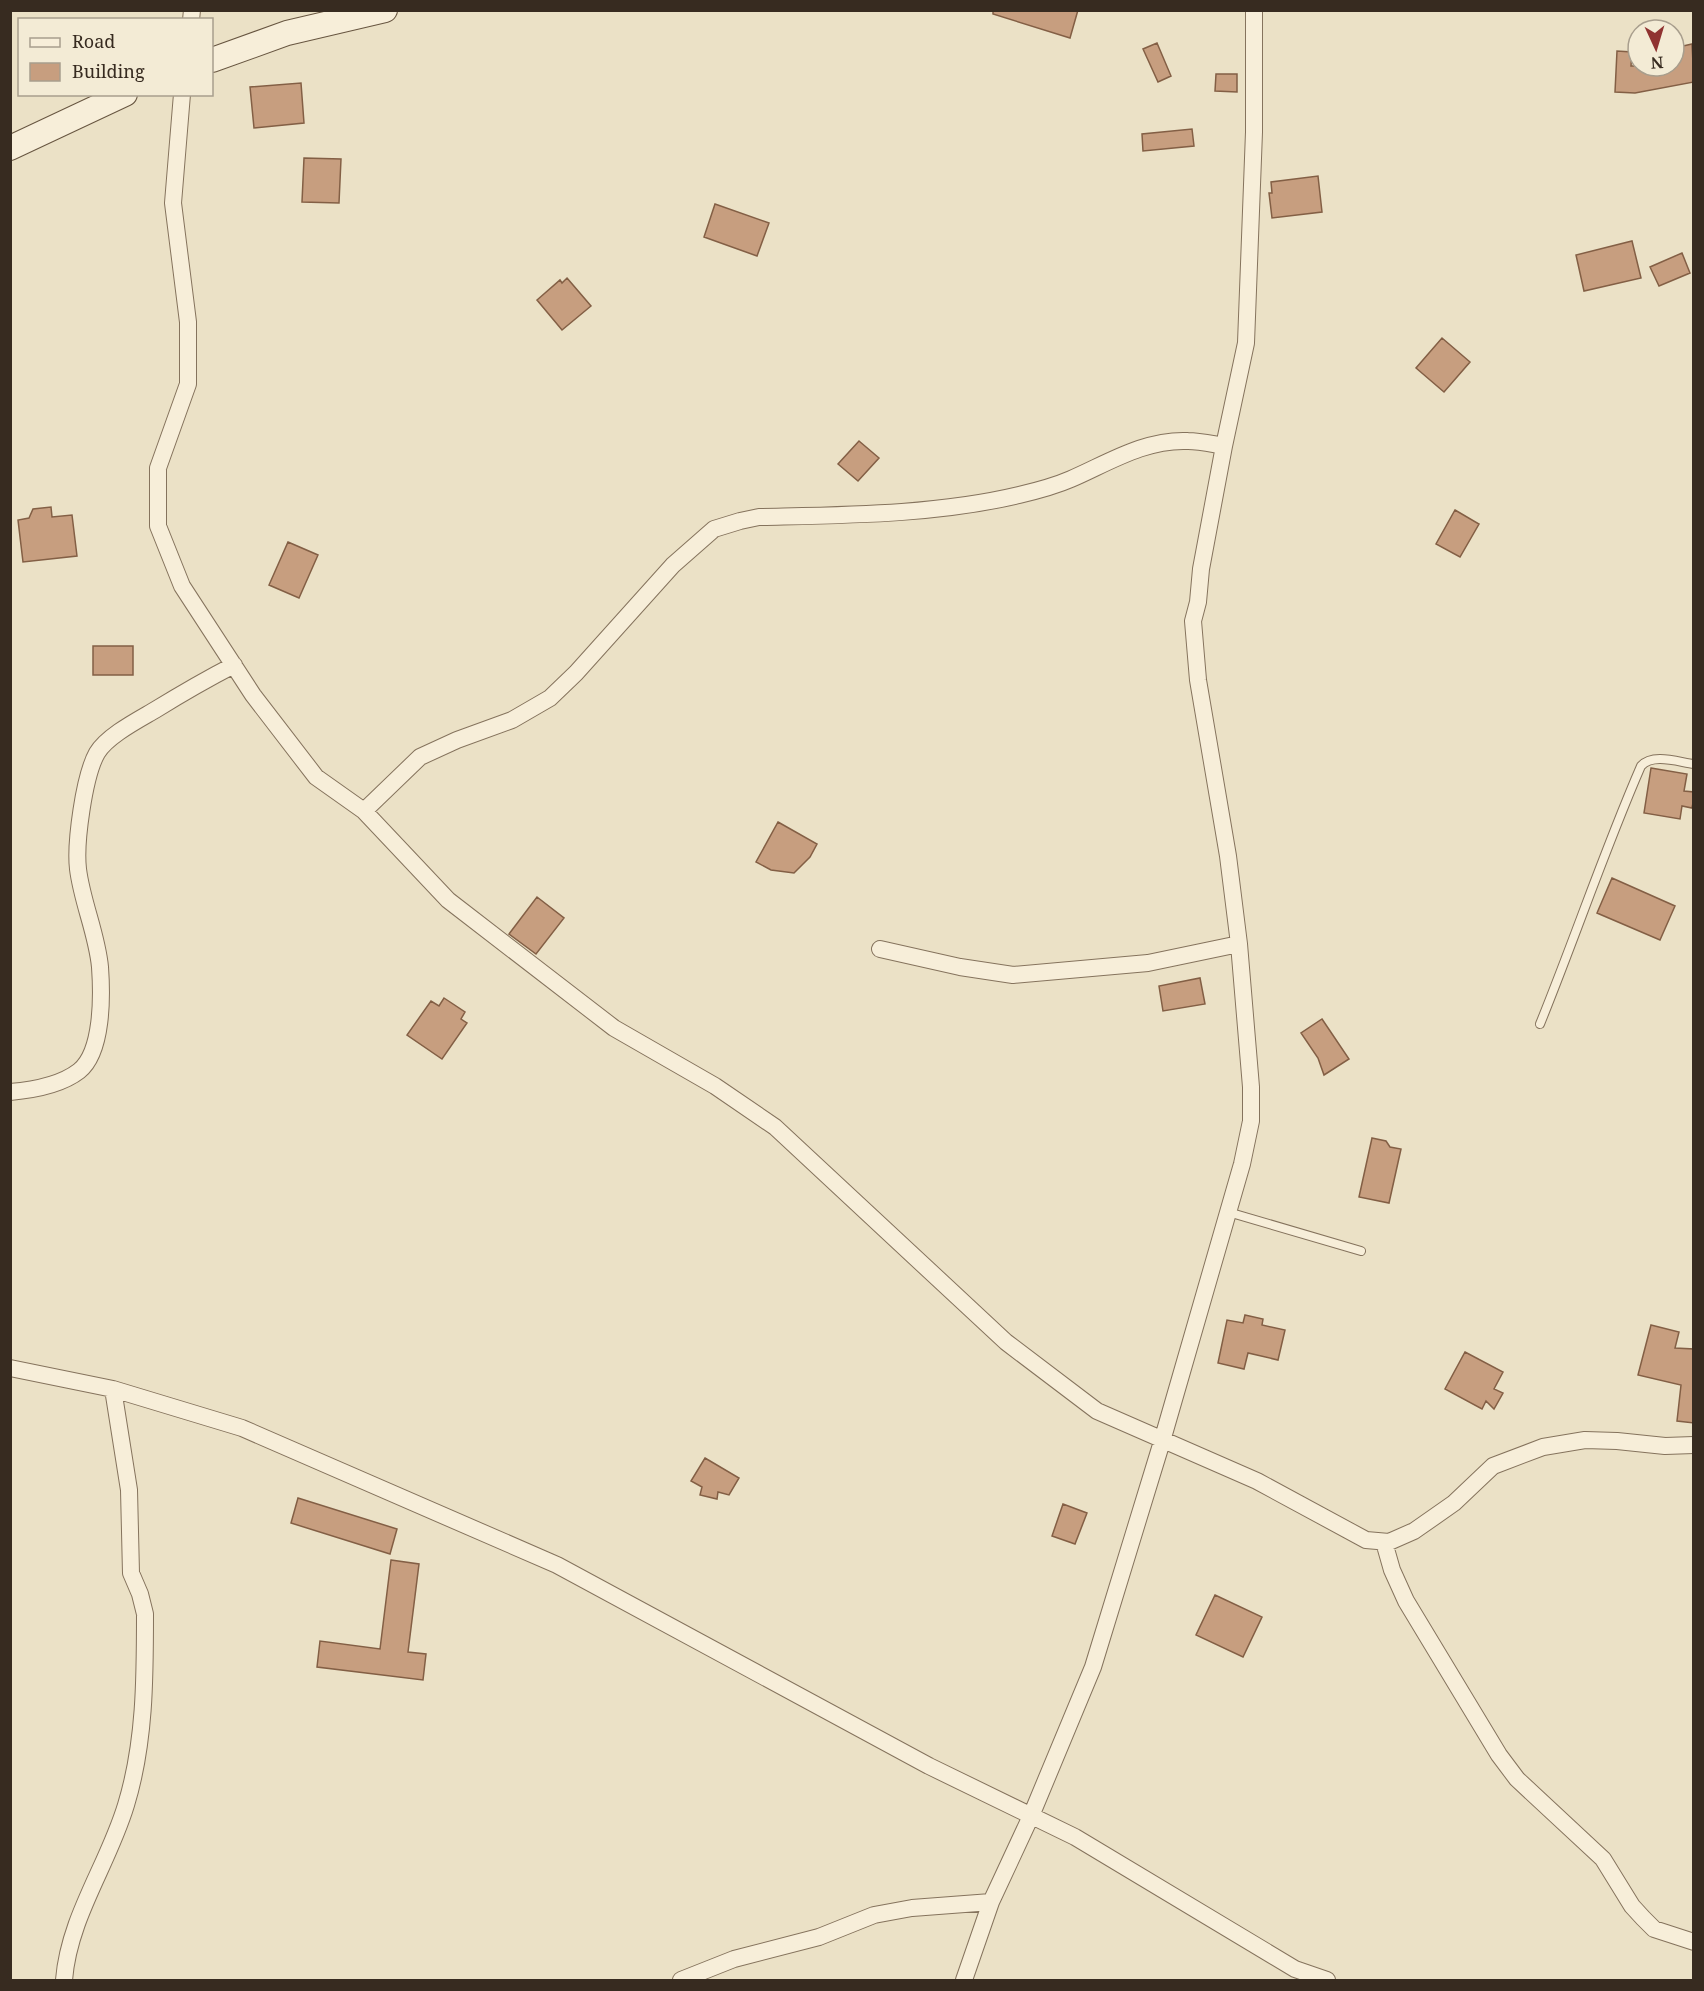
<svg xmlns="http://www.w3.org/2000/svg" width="1704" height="1991" font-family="'Noto Serif',serif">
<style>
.building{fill:#c79e7f;stroke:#835f45;stroke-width:1.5}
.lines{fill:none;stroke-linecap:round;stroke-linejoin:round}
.lane-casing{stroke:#85735d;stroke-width:10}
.street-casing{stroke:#85735d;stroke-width:18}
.secondary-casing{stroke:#675540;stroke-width:26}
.lane{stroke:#f7eed9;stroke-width:8}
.street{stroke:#f7eed9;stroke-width:16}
.secondary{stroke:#f7eed9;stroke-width:24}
</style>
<rect width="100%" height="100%" fill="#ebe1c6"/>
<!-- building -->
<path class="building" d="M993,10H1078L1070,38L993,14Z
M1157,43L1171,76L1158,82L1143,49Z
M1692,44L1694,82L1635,93L1615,92L1617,51L1632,52L1631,66H1674V48Z
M1216,74H1237V92L1215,91Z
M301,83L304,123L254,128L250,87Z
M1192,129L1194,146L1143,151L1142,134Z
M304,158L341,159L339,203L302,202Z
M1318,176L1322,212L1272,218L1269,193H1272L1271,182Z
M715,204L769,223L757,256L704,237Z
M1632,241L1641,278L1584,291L1576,255Z
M1682,253L1690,273L1659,286L1650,267Z
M567,278L591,306L562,330L537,300L560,280L562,283Z
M1442,338L1470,362L1444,392L1416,368Z
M859,441L879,458L858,481L838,464Z
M51,507L52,517L72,515L77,556L23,562L18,520L29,518L33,509Z
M1455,510L1479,524L1460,557L1436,544Z
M288,542L318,555L299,598L269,585Z
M93,646H133V675H93Z
M1651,768L1687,774L1684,791L1694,792V798L1692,808L1682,806L1680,819L1644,813Z
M778,822L817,844L810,857L794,873L771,870L756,862Z
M1612,878L1675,906L1660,940L1597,913Z
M537,897L564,918L536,954L509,934Z
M1200,978L1205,1004L1163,1011L1159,986Z
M444,998L465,1012L461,1019L467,1023L442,1059L407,1035L431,1001L439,1006Z
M1322,1019L1349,1059L1324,1075L1318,1058L1301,1033Z
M1372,1138L1386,1141L1390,1147L1401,1149L1389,1203L1359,1197Z
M1245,1315L1263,1319L1262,1325L1285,1330L1278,1360L1248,1353L1244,1369L1218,1363L1227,1320L1243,1323Z
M1651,1325L1679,1332L1675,1348L1694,1349V1423L1677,1421L1681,1385L1638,1375Z
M1465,1352L1503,1372L1494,1389L1503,1393L1494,1409L1486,1401L1482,1409L1445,1389Z
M705,1458L739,1478L729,1495L718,1492L717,1499L700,1495L702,1487L691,1481Z
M298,1498L397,1529L390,1554L291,1523Z
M1063,1504L1087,1513L1075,1544L1052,1536Z
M391,1560L419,1564L408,1652L426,1654L423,1680L317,1667L320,1641L380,1649Z
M1215,1595L1262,1617L1243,1657L1196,1635Z"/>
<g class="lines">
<!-- lane casing -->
<g class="lane-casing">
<path id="lane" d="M1540,1024C1575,938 1604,851 1641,766C1653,753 1678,762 1694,764
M1228,1212L1361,1251"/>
</g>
<!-- street casing -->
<g class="street-casing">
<path id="street" d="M191,20L192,10
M182,94L173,203L188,322V384L158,468V526L182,586L253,695L316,777L364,811L448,900L614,1028L715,1086L775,1127L1006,1342L1097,1411L1257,1481L1366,1540L1389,1542L1414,1531L1454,1503L1493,1466L1543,1447L1585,1440L1617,1441L1665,1446L1694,1445
M364,811L420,757L457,740L512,720L550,698L576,673L673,565L714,529L740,521L759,517C844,515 935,515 1019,495C1036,491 1055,486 1071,479C1108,463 1145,439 1188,441C1199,441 1212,444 1224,446
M880,949L960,967L1013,975L1148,963L1239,944
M10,1092C33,1090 61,1085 79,1071C103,1052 102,995 100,967C97,934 82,902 78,869C75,843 84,776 97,753C107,736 138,720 155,710C181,694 207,679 234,665
M10,1368L113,1389L242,1428L557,1565L929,1766L1075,1837L1295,1969L1327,1980
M1384,1542L1392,1570L1406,1601L1499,1755L1517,1779L1603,1859L1632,1906L1643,1918L1654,1929L1694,1942
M64,1980C69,1917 108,1865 126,1805C145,1743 145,1678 145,1614L140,1594L131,1573L129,1490L113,1389
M681,1980L734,1959L819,1937L874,1915L912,1908L991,1902
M964,1980L991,1902L1031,1816L1093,1667L1160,1448L1242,1164L1251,1121V1087L1239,944L1228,856L1198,680L1193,621L1198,602L1201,569L1224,446L1246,343L1254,132V10"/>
</g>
<!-- secondary casing -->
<g class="secondary-casing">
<path id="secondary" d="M212,60L287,33L385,10
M10,148L125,94"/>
</g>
<!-- lane -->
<use href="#lane" class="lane"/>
<!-- street -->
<use href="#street" class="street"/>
<!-- secondary -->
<use href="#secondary" class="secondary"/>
</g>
<!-- border -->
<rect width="1704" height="1991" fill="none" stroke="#372b20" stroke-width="24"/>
<!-- legend -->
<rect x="18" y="18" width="195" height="78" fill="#f3ebd5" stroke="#a89e8d" stroke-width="1.5"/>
<rect x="30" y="38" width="30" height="9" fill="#f7eed9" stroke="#a89e8d" stroke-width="1.5"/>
<text x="72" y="48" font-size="18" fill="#372b20">Road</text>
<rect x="30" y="63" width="30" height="18" fill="#c79e7f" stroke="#a89e8d" stroke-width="1.5"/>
<text x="72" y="78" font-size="18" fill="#372b20">Building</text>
<!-- north arrow -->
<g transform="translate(1656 48) rotate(176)"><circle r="28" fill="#f3ebd5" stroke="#a89e8d" stroke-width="1.5"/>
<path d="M0-4.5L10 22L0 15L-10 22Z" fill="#903331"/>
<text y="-9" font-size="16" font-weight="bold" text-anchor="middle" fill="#372b20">N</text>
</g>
</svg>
